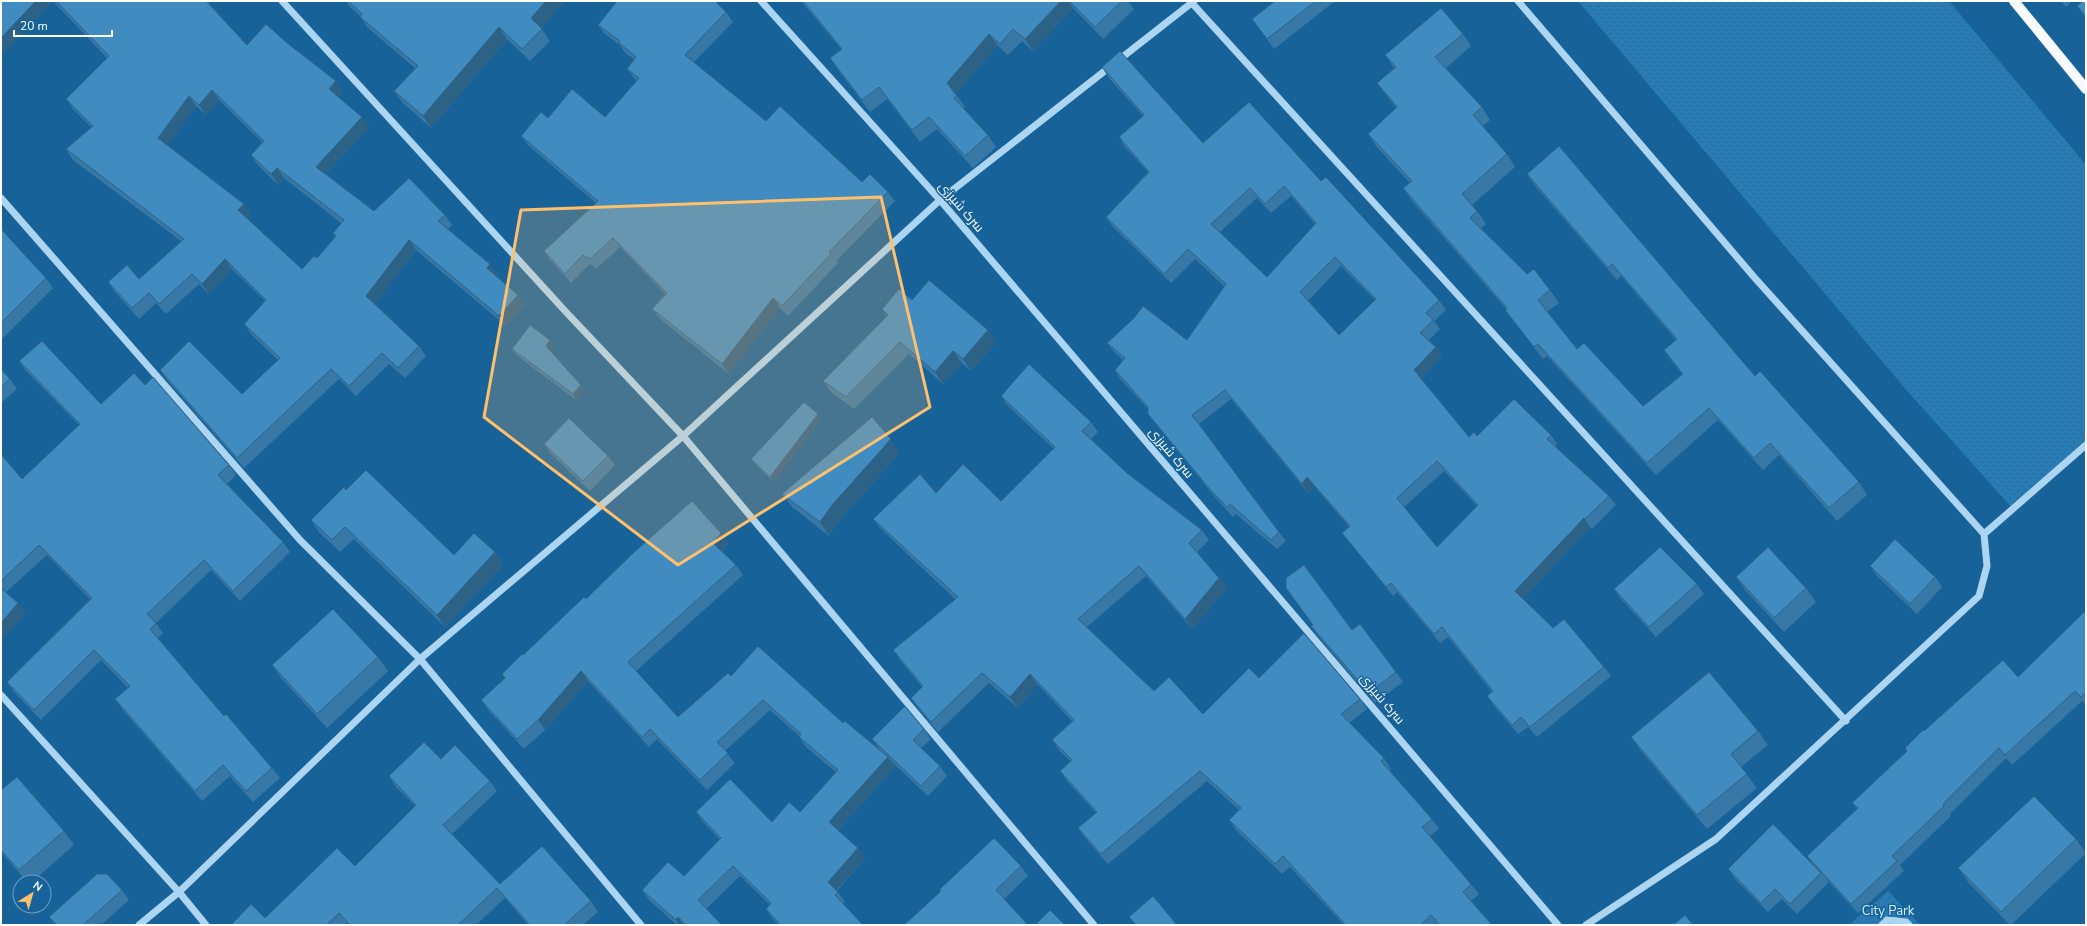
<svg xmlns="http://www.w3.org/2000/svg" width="2087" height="926" font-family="'Nunito Sans',Cairo,sans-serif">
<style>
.grass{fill:url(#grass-dots)}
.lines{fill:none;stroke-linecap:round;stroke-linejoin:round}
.minor{stroke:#acd5f2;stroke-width:7}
.major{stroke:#f7fbff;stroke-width:10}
.wall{fill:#3778a6;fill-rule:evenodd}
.shaded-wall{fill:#2d6287}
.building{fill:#408cc1;stroke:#2d6287;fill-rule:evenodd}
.marked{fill:#ffc06d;fill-opacity:0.2;stroke:#ffc06d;stroke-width:3;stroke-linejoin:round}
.labels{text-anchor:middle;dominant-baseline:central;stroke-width:3;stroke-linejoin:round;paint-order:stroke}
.street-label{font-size:13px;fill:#fff;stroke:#176399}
.park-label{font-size:13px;fill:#d3ecfc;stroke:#176399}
</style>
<defs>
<pattern id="grass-dots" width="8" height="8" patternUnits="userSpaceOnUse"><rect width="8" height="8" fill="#277cb6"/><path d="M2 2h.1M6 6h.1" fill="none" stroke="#386686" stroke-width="1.8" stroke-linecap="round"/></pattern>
</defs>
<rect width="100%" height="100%" fill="#176399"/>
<!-- grass -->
<path class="grass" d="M1578,1H1949L2086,165V445L2012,508L1903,386Z
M1888,891L1920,925H1849Z"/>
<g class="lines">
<!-- minor -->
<path class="minor" d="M282,1L566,312L683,436L1094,925
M761,1L940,200L1558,925
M1190,1L1846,721
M1518,1L1754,277L1984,534L2086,445
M1,198L300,540L420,659L641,925
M1,695L179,892L206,925
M139,925L179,892L420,659L683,436L940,200L1194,1
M1586,925L1716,839L1979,596L1987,566L1984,534
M1882,925L1887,920L1906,922L1909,925"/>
<!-- major -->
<path class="major" d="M2014,1L2086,89"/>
</g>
<!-- wall -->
<path class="wall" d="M53,1H211L209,3L247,45L286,42L343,91L338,97L369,127L326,174L374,211L445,215L452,225L448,229L497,274L496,275L525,305L506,326L416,250L375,304L419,346L426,356L405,378L389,364L356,396L339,379L244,468L167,380L160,370L242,394L278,360L251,334L244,324L265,301L232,269L209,294L199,284L166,314L156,303L139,319L115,292L108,282L139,279L181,241L73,160L66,149L91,127L73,109L66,99L107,58ZM219,100L262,142L251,155L258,165L278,185L284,178L341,223L333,233L335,237L317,258L302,269L247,218L251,214L244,204L167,145L196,106L206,115Z
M346,1H562L563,3L541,28L550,41L530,61L507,39L431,128L403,103L394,91L415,68L368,28L360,16L350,7Z
M801,1H1128L1134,9L1103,39L1073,8L1033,51L1022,41L1008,55L997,45L956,94L965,107L964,109L988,135L996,147L973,168L937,129L920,142L887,99L870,112L838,70L830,58L841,49Z
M1275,1H1335L1274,49L1252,19Z
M2061,1H2072L2066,7Z
M2086,1V18L2077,6Z
M726,12L733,22L693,63L766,121L862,182L888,192L895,201L836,261L838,263L788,316L780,308L729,374L659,318L652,309L665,294L620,247L596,269L590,264L571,283L550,260L544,251L596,203L528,145L521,136L548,118L605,117L637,81L634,78L627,69L634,59L625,53L620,45L605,34L598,25Z
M1463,34L1471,46L1446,68L1482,107L1490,120L1483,126L1507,154L1515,167L1472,205L1477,211L1486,224L1481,228L1527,274L1550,290L1559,303L1547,312L1577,349L1643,406L1682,374L1672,362L1664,350L1676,340L1621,276L1617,280L1535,186L1527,174L1755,376L1859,482L1867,495L1837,521L1779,455L1763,470L1718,420L1656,475L1547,356L1543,359L1514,322L1505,310L1506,309L1412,201L1403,188L1410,183L1376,146L1368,134L1396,108L1386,95L1377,83L1394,68L1385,55Z
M1102,67L1203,143L1321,181L1439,300L1446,310L1434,321L1440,329L1429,340L1436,347L1442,356L1421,379L1469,437L1477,436L1551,435L1557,444L1555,446L1609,496L1616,505L1592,529L1590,527L1523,599L1553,628L1604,667L1611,676L1537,737L1528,727L1518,734L1494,706L1487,696L1492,692L1448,637L1440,643L1397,592L1393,596L1349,542L1342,533L1349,527L1314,486L1308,493L1231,399L1199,424L1286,541L1277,549L1236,514L1233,517L1214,496L1155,423L1148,414V409L1121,380L1115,370L1123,360L1114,352L1107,343L1187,340L1224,286L1195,259L1171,283L1112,226L1106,217L1148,172L1125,147L1119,137L1143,116L1108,77ZM1291,196L1315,224L1267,277L1220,232L1257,198L1271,213ZM1341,266L1375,300L1339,335L1308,301ZM1444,471L1477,506L1437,547L1404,507Z
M1,229L46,278L53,288L1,340Z
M912,300L988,330L996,342L971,371L962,363L943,384L909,354L854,409L832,393L823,381L887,316L882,309Z
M550,340L554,345L550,350L585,390L576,400L515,354L512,349Z
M19,361L101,404L145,385L229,465L236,475L227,484L283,542L290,552L240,601L211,570L156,623L163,633L158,638L224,716L272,768L280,778L253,802L230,776L202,801L122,709L115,699L128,688L101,660L41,720L14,692L7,682L90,599L47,555L6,592L26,613L1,641V454L22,479L79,425L26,371Z
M1,369L10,379L17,389L1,403Z
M1001,396L1091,422L1098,432L1091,439L1127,473L1202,530L1209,540L1197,552L1219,578L1227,588L1192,629L1146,576L1087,627L1154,691L1203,714L1259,678L1360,699L1367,709L1349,723L1384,758L1391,769L1389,770L1432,819L1439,829L1430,836L1471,884L1479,894L1471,901L1492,925H1344L1290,867L1282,874L1236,830L1229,820L1239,810L1207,781L1108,864L1085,838L1078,828L1096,813L1067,781L1060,771L1071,762L1059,750L1052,740L1072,721L1037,684L1018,708L989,683L938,732L918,708L911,698L922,687L900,660L893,650L955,599L881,529L873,519L936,493L1001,501L1054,449L1008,406Z
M822,419L774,482L755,464L751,459Z
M544,444L608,456L615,465L590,491L551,454Z
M900,453L842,517L829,536L792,507L782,494Z
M346,490L454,555L495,552L503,565L445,627L354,539L340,552L319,532L311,520Z
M721,533L728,543L722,551L736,565L743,575L636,671L678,717L731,676L843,723L883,753L879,749L872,739L924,729L931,739L921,748L940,766L947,776L928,796L889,759L895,767L838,830L865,858L837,891L845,902L843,904L863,925H779L773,919L766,909L770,905L740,876L706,909L722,925H677L649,900L642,890L684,876L720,840L703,822L696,812L772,822L800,812L836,772L806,747L799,737V736L770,710L725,751L735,763L707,790L657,739L649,747L588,681L545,730L524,749L488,710L481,700L505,678L502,674L586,599Z
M1870,566L1935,577L1942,587L1917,614L1877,576Z
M1736,577L1806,588L1816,602L1784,632L1746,591Z
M1697,584L1704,594L1656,637L1621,599L1614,589Z
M1286,588L1352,630L1396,672L1403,682L1375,703L1318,636L1311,626L1313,625Z
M2086,614V705L2082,701L2012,765L2006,758L1950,814L1951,816L1900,865L1904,871L1858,913L1826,879L1828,883L1797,914L1782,899L1768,912L1735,879L1728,869L1811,862L1807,856L1857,809L1852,803L1907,751L1905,748L1924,731L2018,677Z
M378,657L388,671L327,728L282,679L272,665Z
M1758,731L1768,745L1741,767L1757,788L1707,829L1641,751L1631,737Z
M441,759L490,781L497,791L452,834L500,884L591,901L598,912L583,925H528L505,898L476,925H348L346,923L344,925H231L265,918L355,866L415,806L396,787L389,776Z
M1,790L64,831L74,845L32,882H27L1,852Z
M2076,839L2086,853L2011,925H2010L1968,882L1958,868Z
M1021,866L1028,876L1004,899L940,892L939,890Z
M122,890L129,900L101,925H55L49,917Z"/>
<!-- shaded-wall -->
<path class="shaded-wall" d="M36,1H53L1,56V38Z
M546,1H562L563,3L540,30L531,18Z
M1061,1H1068L1073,8L1033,51L1025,39Z
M499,27L507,39L431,128L423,116Z
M989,34L997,45L956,95L947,83Z
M336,81L343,91L336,99L329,89Z
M212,90L219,100L206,115L199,105Z
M189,96L196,106L165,148L158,138Z
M362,117L369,127L323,177L316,167Z
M277,168L284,178L278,185L271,174Z
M244,204L251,214L245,220L238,210Z
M409,240L416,250L374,306L366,296Z
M225,259L232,269L209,294L202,284Z
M490,264L497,274L494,278L487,268Z
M518,295L525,305L506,326L499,316Z
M773,298L780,308L729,374L722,364Z
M988,330L996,342L971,371L963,359Z
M550,340L554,345L550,351L546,346Z
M1436,347L1442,356L1420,380L1414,370Z
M953,351L962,363L943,384L935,372Z
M581,385L585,390L576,400L573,394Z
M818,414L822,419L774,482L770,477Z
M891,439L900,453L842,517L829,536L820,522L833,504Z
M1307,477L1314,486L1308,493L1302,484Z
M1584,518L1590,527L1522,600L1515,591Z
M721,533L728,543L720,553L713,543Z
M495,552L503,565L445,627L437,615Z
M1219,578L1227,588L1192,629L1185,619Z
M18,603L26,613L1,641V623Z
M581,671L588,681L545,730L538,720Z
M1030,674L1037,684L1018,708L1010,697Z
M888,757L895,767L836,832L829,822Z
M858,848L865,858L835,892L828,882Z
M678,917L684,925H679L676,920Z"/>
<!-- building -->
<path class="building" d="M1,1H36L1,38Z
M56,1H206L247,45L266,24L286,42L336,81L329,89L362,117L316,167L374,211L409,178L445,215L438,221L490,264L487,268L518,295L499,316L409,240L366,296L419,346L398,368L382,353L349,386L331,369L237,458L160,370L189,341L242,394L280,358L244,324L266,300L225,259L202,284L192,274L159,304L149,293L132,308L108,282L127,265L139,279L184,239L66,149L93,126L66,99L109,56ZM212,90L264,141L251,155L271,174L277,168L344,220L333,233L336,236L317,258L314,256L302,269L238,210L244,204L158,138L189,96L199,105Z
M348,1H546L531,18L542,29L522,49L499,27L423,116L394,91L418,66L360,17L362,14Z
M617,1H715L726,12L685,55L766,121L780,106L862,182L870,174L888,192L829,252L831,254L782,306L773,298L722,364L652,309L667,293L613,238L590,259L583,255L565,274L544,251L598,201L521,136L541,112L548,118L572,89L605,117L639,78L627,69L636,57L619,43L620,41L598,25Z
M803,1H1061L1025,39L1013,29L1000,44L989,34L947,83L957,96L954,98L988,135L965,156L929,117L912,130L879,87L862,100L830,58L842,49Z
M1069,1H1122L1095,27Z
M1275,1H1316L1267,39L1252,19Z
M2083,1H2086V16L2077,6Z
M1441,8L1463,34L1435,57L1482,107L1473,115L1507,154L1462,194L1477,211L1470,218L1527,274L1534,269L1550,290L1538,300L1577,349L1584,343L1643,406L1683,374L1664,350L1677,339L1612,264L1608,268L1527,174L1559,146L1755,376L1760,371L1859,482L1829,508L1770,443L1754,458L1709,408L1647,463L1538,344L1534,347L1505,310L1507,308L1403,188L1412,181L1368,134L1397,107L1377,83L1396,67L1385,55Z
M1120,51L1203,143L1249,102L1321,181L1326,177L1439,300L1426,313L1433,320L1420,333L1436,347L1414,370L1469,437L1474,432L1477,436L1514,399L1551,435L1547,439L1609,496L1585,519L1584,518L1515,591L1553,628L1564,619L1604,667L1530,727L1521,717L1512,725L1487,696L1493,691L1442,627L1434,634L1391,583L1386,587L1342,533L1350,526L1307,477L1302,484L1225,390L1192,415L1279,532L1271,540L1230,504L1227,507L1208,487L1148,414V407L1115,370L1125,358L1107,343L1134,318L1143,306L1187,340L1226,284L1188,249L1164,274L1106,217L1149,172L1119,137L1144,115L1102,67ZM1284,186L1316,223L1267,277L1211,224L1250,188L1265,204ZM1335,257L1376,299L1339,335L1300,292ZM1437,461L1478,505L1437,547L1397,498Z
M1,229L46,278L1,323Z
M929,280L988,330L963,359L953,351L935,372L900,342L846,397L823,381L888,315L882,309L899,289L912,300Z
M530,325L550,340L546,346L581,385L573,394L512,349Z
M42,341L101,404L134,373L145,385L153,377L229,465L218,475L283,542L233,591L204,560L147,614L156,623L150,629L224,716L226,714L272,768L246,791L223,765L195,791L115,699L130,686L94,650L34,710L7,682L92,598L39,545L1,581V454L22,479L80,424L19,361Z
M1029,364L1091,422L1082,431L1127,473L1202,530L1189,543L1219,578L1185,619L1139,566L1078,619L1154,691L1169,677L1203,714L1249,668L1259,678L1304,633L1360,699L1341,714L1384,758L1381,761L1432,819L1422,827L1471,884L1463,892L1492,925H1440L1431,915L1420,925H1346L1283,856L1275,864L1229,820L1241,808L1200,771L1101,854L1078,828L1097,812L1060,771L1072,760L1052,740L1074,720L1030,674L1010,697L982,673L931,722L911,698L923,686L893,650L958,597L873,519L920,474L936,493L963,464L1001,501L1055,447L1001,396Z
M1,369L10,379L1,387Z
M804,402L818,414L770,477L751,459Z
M872,417L891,439L833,504L820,522L782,494Z
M569,418L608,456L583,481L544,444Z
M366,470L454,555L474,533L495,552L437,615L345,527L332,540L311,520L344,487L346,490Z
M692,501L721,533L713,543L736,565L628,662L678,717L728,673L731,676L758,646L843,723L845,721L888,757L829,822L858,848L828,882L838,892L835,895L863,925H781L766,909L771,903L733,866L698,900L722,925H686L678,917L676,920L642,890L668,862L684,876L721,838L696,812L730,779L772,822L789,802L800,812L838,770L799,737L801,734L763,700L717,742L728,753L700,780L650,729L642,737L581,671L538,720L517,739L481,700L505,678L502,674L522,654L523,655L584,597L586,599L632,554Z
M1895,539L1935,577L1910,604L1870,566Z
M1660,547L1697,584L1649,627L1614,589Z
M1768,547L1806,588L1774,618L1736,577Z
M1304,565L1352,630L1360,624L1396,672L1369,693L1311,626L1313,625L1286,588V578Z
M1,588L18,603L1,623Z
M333,609L378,657L317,714L272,665Z
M2084,612L2086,614V692L2081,697L2075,691L2005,755L1999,748L1943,804L1944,806L1892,856L1897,861L1851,904L1807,856L1858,808L1852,803L1907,751L1905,748L1923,730L1924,731L2003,660L2018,677Z
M1709,672L1758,731L1731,754L1747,774L1697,815L1631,737Z
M905,706L924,729L913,740L940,766L921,786L872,739Z
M424,742L441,759L455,745L490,781L443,825L500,884L542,846L591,901L564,925H530L497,888L458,925H350L339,913L326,925H231L251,904L265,918L337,848L355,866L416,805L389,776Z
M17,777L64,831L19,870L1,850V790Z
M2034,796L2076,839L2001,912L1958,868Z
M1773,824L1821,873L1790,904L1775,889L1761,903L1728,869Z
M994,838L1021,866L996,890L1028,925H904L941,891L939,890Z
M97,874H107L122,890L83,925H57L49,917Z
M1153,896L1177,925H1136L1129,917Z
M1050,910L1065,925H1035Z
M1685,915L1693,925H1673Z"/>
<!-- marked area -->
<path class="marked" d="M881,197L930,407L678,565L484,417L521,210Z"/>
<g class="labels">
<!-- street labels -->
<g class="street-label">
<text transform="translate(961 207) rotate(49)">سرک شیرزی</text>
<text transform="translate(1171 453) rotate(50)">سرک شیرزی</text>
<text transform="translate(1382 699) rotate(50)">سرک شیرزی</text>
</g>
<!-- park labels -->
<g class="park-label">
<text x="1888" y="911">City Park</text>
</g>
</g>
<!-- border -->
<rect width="2087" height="926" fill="none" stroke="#ffffff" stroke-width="4"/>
<!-- north arrow -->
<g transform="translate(32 894) rotate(37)"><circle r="19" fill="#176399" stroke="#74a1c2"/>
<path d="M0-3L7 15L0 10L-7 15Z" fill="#ffc06d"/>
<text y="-6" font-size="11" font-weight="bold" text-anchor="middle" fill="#ffffff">N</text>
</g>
<!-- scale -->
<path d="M14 30v6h98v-6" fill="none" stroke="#ffffff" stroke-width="2"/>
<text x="20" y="30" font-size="12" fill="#ffffff" stroke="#176399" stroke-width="3" paint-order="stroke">20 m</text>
</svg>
